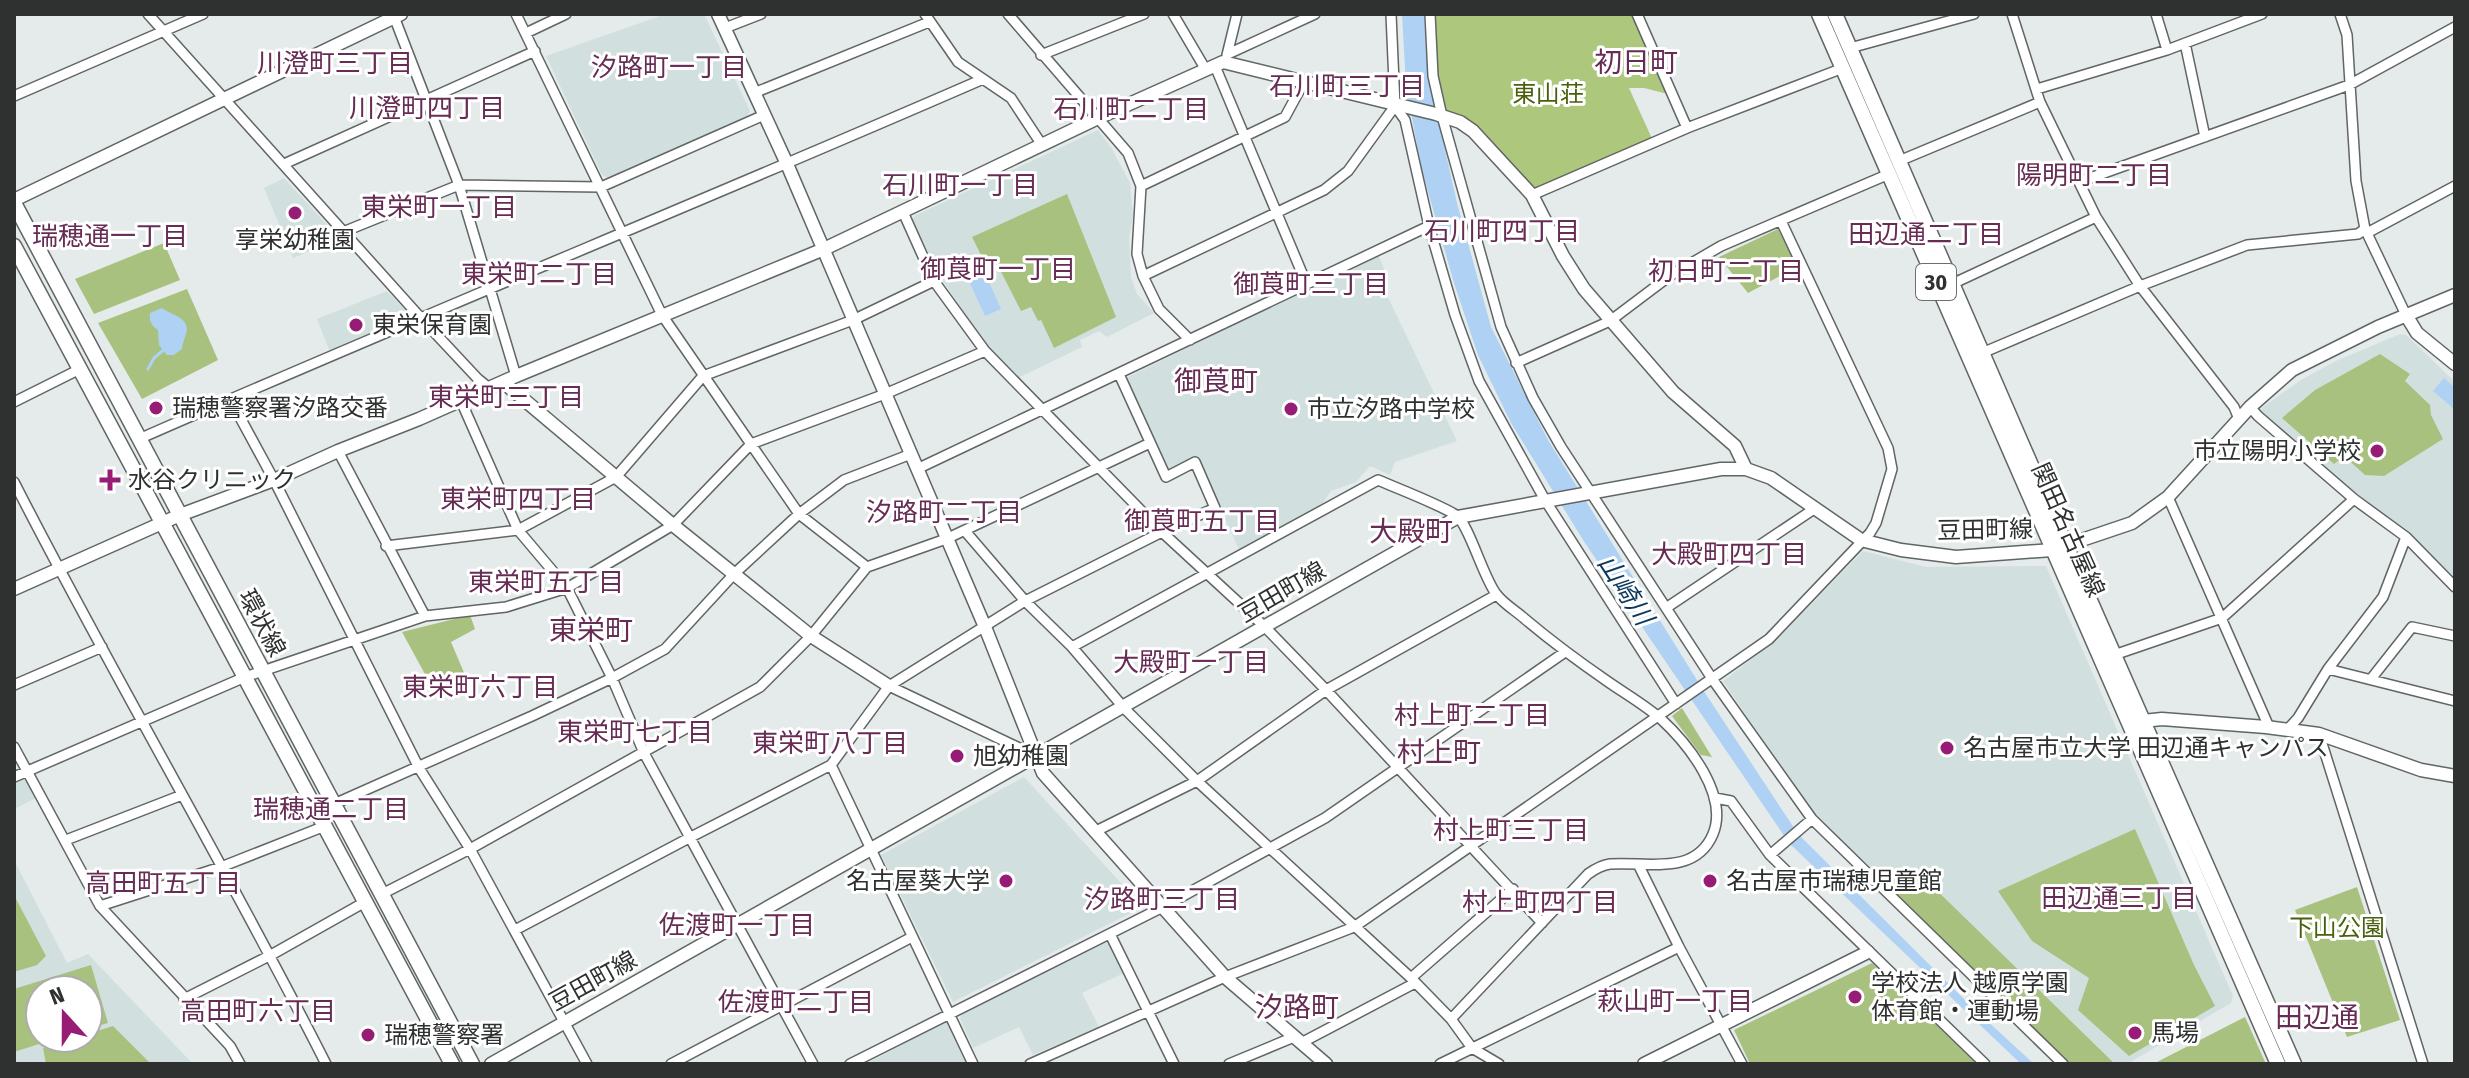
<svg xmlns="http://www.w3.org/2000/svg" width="2469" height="1078" font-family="'Fira Sans Condensed','Noto Sans JP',sans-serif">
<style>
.built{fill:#d1e0de;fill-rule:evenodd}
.green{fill:#a9c17e}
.forest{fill:#adc77d}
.water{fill:#aed1f4}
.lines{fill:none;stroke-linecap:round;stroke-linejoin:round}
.stream{stroke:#aed1f4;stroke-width:3}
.street-casing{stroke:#606565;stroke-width:12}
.secondary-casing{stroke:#606565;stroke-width:15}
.primary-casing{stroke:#606565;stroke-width:17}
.street{stroke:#fff;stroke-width:9}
.secondary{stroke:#fff;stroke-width:12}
.primary{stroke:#fff;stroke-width:14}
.poi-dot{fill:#971c75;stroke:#fff;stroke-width:3}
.labels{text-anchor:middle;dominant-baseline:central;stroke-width:6;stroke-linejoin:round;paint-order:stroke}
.shield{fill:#fff;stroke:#6d6f6f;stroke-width:2}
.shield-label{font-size:22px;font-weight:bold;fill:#2f3131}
.park-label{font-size:24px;fill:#49600d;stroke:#fff}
.poi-label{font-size:24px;fill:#2f3131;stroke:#fff;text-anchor:start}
.street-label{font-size:24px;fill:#2f3131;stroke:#fff}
.neighbourhood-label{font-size:26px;fill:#672c54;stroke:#fff}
.water-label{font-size:26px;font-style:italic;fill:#0c385d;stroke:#fff}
.quarter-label{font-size:28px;fill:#672c54;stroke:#fff}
</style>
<rect width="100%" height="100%" fill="#e4ebea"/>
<!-- built -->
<path class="built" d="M660,14H704L750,111L748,116L611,179L602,175L546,56L660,16Z
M1098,130L1112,149L1130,183L1133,216L1129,237L1131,277L1137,294L1154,313L1107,337L1099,331L1080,340L1082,347L1018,378L989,349L941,278L912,220L914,216Z
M284,178L340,239L293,258L264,188Z
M1378,254L1386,274L1383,287L1457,441L1395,462L1390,475L1370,466L1356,482L1331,491L1322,504L1239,549L1198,461L1172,469L1167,467L1126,378Z
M387,291L410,315L409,318L330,352L317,319Z
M2400,334L2406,335L2455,382V582L2259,415L2263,407L2301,380L2336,361Z
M1863,551L1926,567L2046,566L2233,996L2231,1003L2127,1064H2115L1919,873L1898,892L1814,815L1723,681L1774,642Z
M1024,777L1143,907L953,1002L881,855Z
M22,779L27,780L36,798L14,809V783Z
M14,860L67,963L88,954L193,1064H14ZM40,990H88V1038H40Z
M1105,943L1111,944L1124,973L1082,993L1099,1027L1033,1055L1019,1027L973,1048L960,1018L962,1014Z
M944,1022H949L968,1064H866Z"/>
<!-- green -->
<path class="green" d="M1067,194L1116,317L1054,348L1041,320L1038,321L1031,307L1021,311L995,260L988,262L981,255L972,237Z
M1778,229L1797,267L1748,293L1719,257Z
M164,243L180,280L94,314L75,279Z
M187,289L218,360L142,399L98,323Z
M2380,354L2410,374L2405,381L2430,405L2431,415L2443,439L2384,476L2365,475L2344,456L2334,464L2282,418L2315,390Z
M470,615L475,629L451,642L465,675L432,687L402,632Z
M1682,708L1712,757L1701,755L1672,716Z
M2135,829L2194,965L2215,1006L2129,1056L2078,1010L2089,978L2032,941L1998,891Z
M1919,873L2115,1064H2068L1894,895Z
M2357,887L2400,1020L2347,1037L2295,910Z
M14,895L46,956L37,965L14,972Z
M1872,963L1977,1064H1750L1734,1030Z
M91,965L108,1023L88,1029V990H40V1038H58L14,1052V989Z
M2245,1017L2266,1064H2153Z
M113,1026L151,1064H46L43,1048L74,1038H88V1034Z"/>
<!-- forest -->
<path class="forest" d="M1430,14H1637L1672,95L1644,88H1629L1654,143L1532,195L1473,131L1436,114Z"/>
<!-- water -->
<path class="water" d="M1402,14H1424L1426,55L1433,96L1457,203L1491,327L1548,440L1705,693L1798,834L1972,1007L2034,1064H2021L1789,843L1585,543L1511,423L1478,355L1454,283L1421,167L1406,85Z
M984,271L1001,309L985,316L968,279Z
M162,308C173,316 193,318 185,337C184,341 182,345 182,349L174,355H167L159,345L158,330C151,325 149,321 150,313Z
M2444,378L2455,388V410L2433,391Z"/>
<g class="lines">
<!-- stream -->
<path class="stream" d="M148,369L154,358L166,348"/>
<!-- street casing -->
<g class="street-casing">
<path id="street" d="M148,14L420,317L478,379L489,388
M393,14L459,185L516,376
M925,14L958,62L1011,98L1042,145
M1008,14L1128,153L1141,186L1137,254L1143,276L1159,309L1190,340
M1173,14L1206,70
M1391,14L1395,106L1405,120L1429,226L1455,315L1479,381L1545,500L1676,704
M1430,14L1433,76L1442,116L1501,327L1533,398L1561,447L1713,680L1812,819L2063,1064
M1637,14L1687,128
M2012,14L2040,102L2096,217L2140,286L2234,407L2239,419
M2156,14L2167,50
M2340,14L2347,35L2356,181L2365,229L2406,315
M725,28L761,14
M526,33L566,14
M2185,43L2205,137
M1850,48L1974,14
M1228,54L1315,14
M1041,55L1144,14
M1227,55L1237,14
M1215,66L1307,285
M2037,89L2167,50L2262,14
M754,93L929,22
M14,96L203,14
M1899,161L2040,102
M284,164L535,51
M2079,182L2349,85L2455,27
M1141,186L1285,117L1304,82
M1532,195L1687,128L1843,68
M903,212L934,281L985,351L1162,532L1265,627L1326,690L1542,923
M343,232L459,185L601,187L764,115
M2367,233L2455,186
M1143,276L1324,190L1348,171L1395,106
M1952,284L2096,217
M1982,353L2140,286L2247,245L2358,234L2365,229
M1516,363L1610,321L1671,275L1721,246L1889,174
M230,399L274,480L419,768L470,849L587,1064
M461,401L518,530L567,588L612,678L644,753L813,1064
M14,402L80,369
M2250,407L2258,416L2354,499L2406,537L2455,587
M139,439C419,316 703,201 983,79
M338,451L425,616
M917,469L1429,226
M14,482C114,678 227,868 326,1064
M2168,497L2269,727
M965,531L1025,601L1072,647L1124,708L1197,781L1411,978L1451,1019L1472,1048L1499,1064
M386,546L518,530L616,477L703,376L853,320L934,281
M867,567L946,539L1150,443
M1666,608L1814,509
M1072,647L1378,480C1401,490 1436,503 1456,515C1469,524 1484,580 1497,595C1504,604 1516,611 1525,619C1551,641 1578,661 1607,681C1624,693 1645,705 1661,719C1688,744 1729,795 1713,834C1695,877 1645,861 1610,864C1602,865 1595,869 1588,874L1451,1019
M2114,655L2222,618L2354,499
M2328,669L2455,701
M2371,679L2412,627L2455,636
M14,685L102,647
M889,686L1036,756
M2287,730L2298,718L2328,669L2383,597L2406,537
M2319,734L2423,1064
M14,747L100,906L230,1046L240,1064
M831,765L973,1064
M14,777L245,677L425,616L506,607L567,588L673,525L751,444L885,394L985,351
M1715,798L1731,801L1770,855L1985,1064
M334,804L532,716L612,678L665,649L734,574L799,514L844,480L911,454
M1094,832L1197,781L1326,690L1496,595
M66,840L182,795
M1770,855L1812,819
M1639,866L1679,947L1742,1064
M382,894L470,849L760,687L811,636L867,567L799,514L662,315L516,14
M100,906L221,867L325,826
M515,930L689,838L831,765L889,686L1025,601L1162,532L1215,508L1195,462L1166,477L1119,374
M1110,934L1174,1064
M1411,978L1513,889
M184,999L271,955L365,902
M1301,1043L1415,983
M671,1064L912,937
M850,1064L1161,908L1325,818L1565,652
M1030,1064L1225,977L1354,927L1769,639L1870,533L1876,523L1892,469L1888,448L1781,221
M1229,1064L1294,1037
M1440,1064L1679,947"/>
</g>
<!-- secondary casing -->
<g class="secondary-casing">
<path id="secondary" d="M718,14L787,164L985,627L1043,773L1225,977L1326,1064
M14,200L401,14
M2406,315L2417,333L2455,364
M503,382L673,525L811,636L889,686
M14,589L180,515L274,480L338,451L419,419L516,376L824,249L1098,118L1223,62L1436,114L1460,122L1473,131L1532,195L1563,256L1584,289L1673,392L1735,446L1746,469
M2134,725L2143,721L2162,719L2266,727L2319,734L2421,770L2455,776
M491,1064L1458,517L1721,469H1746L1771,478L1861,540L1901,550L1956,557L2052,550L2132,523L2168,497L2250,407L2292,370L2378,327L2455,295
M1644,1064L1868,952"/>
</g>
<!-- primary casing -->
<g class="primary-casing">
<path id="primary" d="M1819,14L2278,1064
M1835,14L2066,546L2294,1064
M14,203L472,1064
M14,246L452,1064"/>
</g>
<!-- street -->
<use href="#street" class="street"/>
<!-- secondary -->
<use href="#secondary" class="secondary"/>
<!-- primary -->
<use href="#primary" class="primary"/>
</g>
<!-- markers -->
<g class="poi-dot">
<circle cx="295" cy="213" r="8"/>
<circle cx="356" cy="325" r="8"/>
<circle cx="156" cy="408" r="8"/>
<circle cx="1291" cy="409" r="8"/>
<circle cx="2377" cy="451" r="8"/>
<path d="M106 468h8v8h8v8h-8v8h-8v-8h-8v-8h8z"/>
<circle cx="1947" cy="748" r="8"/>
<circle cx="957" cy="756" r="8"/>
<circle cx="1006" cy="881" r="8"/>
<circle cx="1710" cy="881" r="8"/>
<circle cx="1855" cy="997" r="8"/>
<circle cx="2135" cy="1033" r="8"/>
<circle cx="368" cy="1035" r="8"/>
</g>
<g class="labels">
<!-- shield labels -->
<rect class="shield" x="1916" y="264" width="40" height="36" rx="6"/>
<g class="shield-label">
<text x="1936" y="282">30</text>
</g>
<!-- park labels -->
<g class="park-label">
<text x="1548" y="94">東山荘</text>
<text x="2337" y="928">下山公園</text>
</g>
<!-- poi labels -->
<g class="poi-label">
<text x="295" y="240" text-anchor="middle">享栄幼稚園</text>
<text x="372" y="325">東栄保育園</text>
<text x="172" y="408">瑞穂警察署汐路交番</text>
<text x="1307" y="409">市立汐路中学校</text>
<text x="2361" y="451" text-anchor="end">市立陽明小学校</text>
<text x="128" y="480">水谷クリニック</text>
<text x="1963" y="748">名古屋市立大学 田辺通キャンパス</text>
<text x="973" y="756">旭幼稚園</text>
<text x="990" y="881" text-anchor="end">名古屋葵大学</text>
<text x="1726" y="881">名古屋市瑞穂児童館</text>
<text x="1871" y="983">学校法人 越原学園<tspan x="1871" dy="28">体育館・運動場</tspan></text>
<text x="2151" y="1033">馬場</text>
<text x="384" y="1035">瑞穂警察署</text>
</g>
<!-- street labels -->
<g class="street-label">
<text transform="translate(1985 530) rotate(-1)">豆田町線</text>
<text transform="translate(2068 530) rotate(66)">関田名古屋線</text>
<text transform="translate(1282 592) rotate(-30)">豆田町線</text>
<text transform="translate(262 623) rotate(62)">環状線</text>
<text transform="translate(593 981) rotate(-29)">豆田町線</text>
</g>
<!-- neighbourhood labels -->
<g class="neighbourhood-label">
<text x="335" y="63">川澄町三丁目</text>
<text x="669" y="67">汐路町一丁目</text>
<text x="1347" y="86">石川町三丁目</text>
<text x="427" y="108">川澄町四丁目</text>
<text x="1131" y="109">石川町二丁目</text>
<text x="2094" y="175">陽明町二丁目</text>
<text x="960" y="185">石川町一丁目</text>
<text x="439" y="207">東栄町一丁目</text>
<text x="1502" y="231">石川町四丁目</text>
<text x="1926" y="234">田辺通二丁目</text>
<text x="110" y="236">瑞穂通一丁目</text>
<text x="998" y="269">御莨町一丁目</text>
<text x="1726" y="271">初日町二丁目</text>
<text x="539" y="274">東栄町二丁目</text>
<text x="1311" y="284">御莨町三丁目</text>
<text x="506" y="397">東栄町三丁目</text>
<text x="518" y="499">東栄町四丁目</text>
<text x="944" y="512">汐路町二丁目</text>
<text x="1202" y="521">御莨町五丁目</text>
<text x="1729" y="554">大殿町四丁目</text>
<text x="546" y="582">東栄町五丁目</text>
<text x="1191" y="662">大殿町一丁目</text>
<text x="480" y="687">東栄町六丁目</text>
<text x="1472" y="715">村上町二丁目</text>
<text x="635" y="732">東栄町七丁目</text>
<text x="830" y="743">東栄町八丁目</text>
<text x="331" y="809">瑞穂通二丁目</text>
<text x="1511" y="830">村上町三丁目</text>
<text x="163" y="883">高田町五丁目</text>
<text x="2119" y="898">田辺通三丁目</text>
<text x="1162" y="899">汐路町三丁目</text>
<text x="1540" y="902">村上町四丁目</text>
<text x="737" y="925">佐渡町一丁目</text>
<text x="1675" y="1001">萩山町一丁目</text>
<text x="796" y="1002">佐渡町二丁目</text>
<text x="258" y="1011">高田町六丁目</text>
</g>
<!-- water labels -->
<g class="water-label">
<text transform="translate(1625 590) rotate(57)">山崎川</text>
</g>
<!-- quarter labels -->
<g class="quarter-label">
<text x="1636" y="62">初日町</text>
<text x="1216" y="381">御莨町</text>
<text x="1411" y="531">大殿町</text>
<text x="591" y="630">東栄町</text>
<text x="1439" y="752">村上町</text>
<text x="1297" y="1007">汐路町</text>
<text x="2317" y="1017">田辺通</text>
</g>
</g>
<!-- border -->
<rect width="2469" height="1078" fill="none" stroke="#2f3131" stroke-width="32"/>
<!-- north arrow -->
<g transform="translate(64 1014) rotate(339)"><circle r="38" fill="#ffffff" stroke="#acadad" stroke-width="2"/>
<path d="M0-6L14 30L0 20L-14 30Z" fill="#971c75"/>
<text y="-12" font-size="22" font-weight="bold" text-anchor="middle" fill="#2f3131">N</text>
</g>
</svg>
